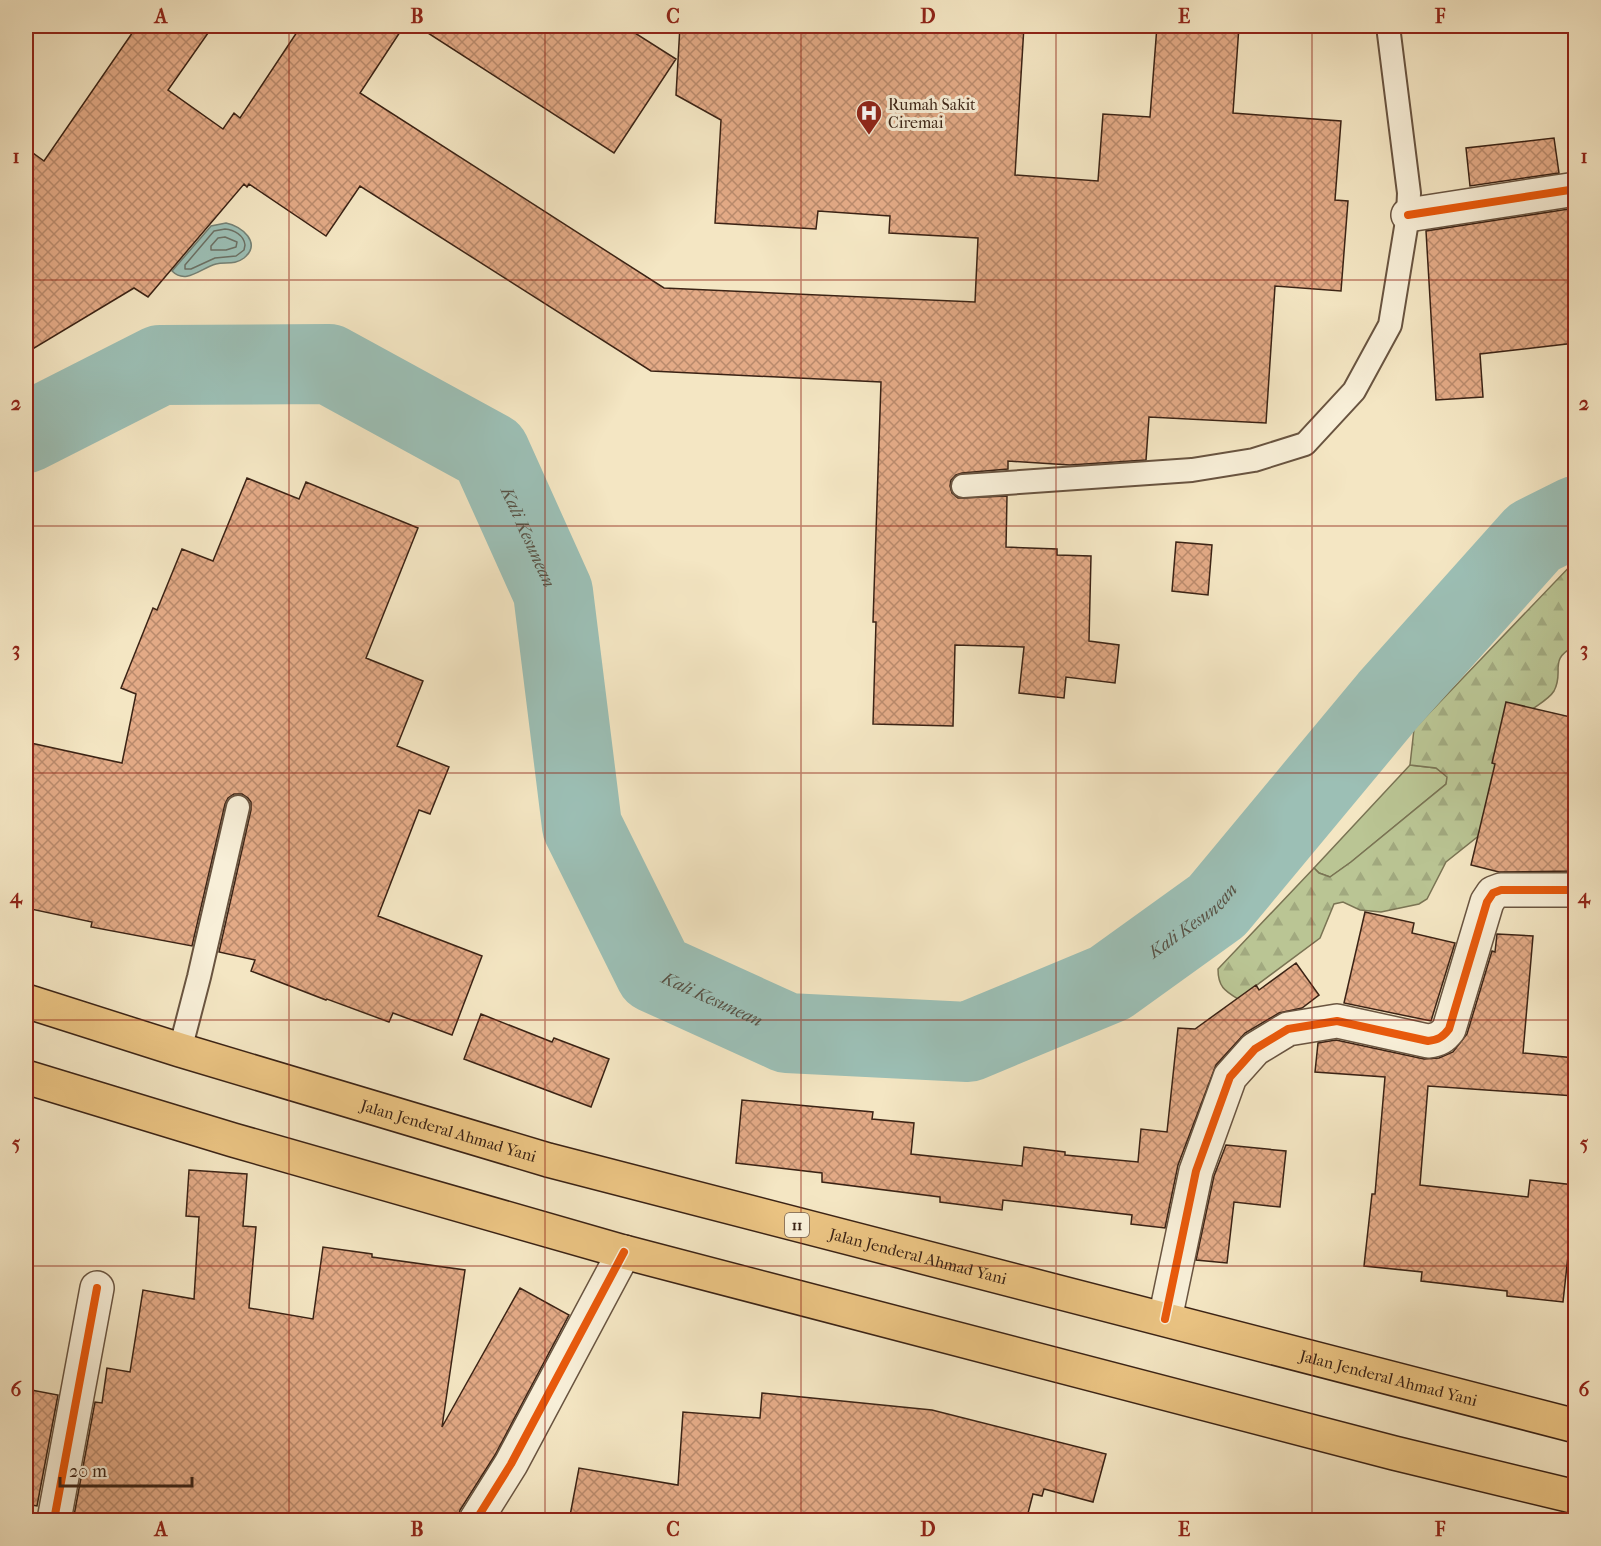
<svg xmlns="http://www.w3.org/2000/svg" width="1601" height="1546" font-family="'IM FELL French Canon',serif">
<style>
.grass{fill:#bac594;stroke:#7a7454;stroke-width:1.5}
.forest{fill:url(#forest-firs);stroke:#7a7454;stroke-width:1.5}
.water{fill:#9cbfb5;stroke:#758175;stroke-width:1.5}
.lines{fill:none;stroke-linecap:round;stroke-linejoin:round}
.shore{stroke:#6c7165;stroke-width:1.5}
.river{stroke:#9cbfb5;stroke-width:80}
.building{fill:url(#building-cross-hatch);stroke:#3b2315;stroke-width:1.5}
.service-casing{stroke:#695440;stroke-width:26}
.minor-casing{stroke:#695440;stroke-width:36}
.trunk-casing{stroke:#3b2315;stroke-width:36}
.service{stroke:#f8efd8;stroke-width:22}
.minor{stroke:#f8efd8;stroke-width:33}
.trunk{stroke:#eac382;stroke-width:33}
.cycleway-casing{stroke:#f8efd8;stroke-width:11}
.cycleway{stroke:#e8590c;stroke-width:8}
.grid{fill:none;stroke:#8f2418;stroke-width:1.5;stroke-opacity:0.55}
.labels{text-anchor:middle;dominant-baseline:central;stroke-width:6;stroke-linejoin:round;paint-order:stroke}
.shield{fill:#f8efd8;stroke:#746050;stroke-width:1.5}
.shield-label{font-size:15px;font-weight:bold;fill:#3b2315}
.poi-label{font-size:16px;fill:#3b2315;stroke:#f8efd8;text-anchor:start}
.street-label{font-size:16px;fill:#3b2315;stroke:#f8efd8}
.water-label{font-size:18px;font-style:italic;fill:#585245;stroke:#f8efd8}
.neatline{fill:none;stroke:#8f2418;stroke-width:2}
.grid-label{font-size:20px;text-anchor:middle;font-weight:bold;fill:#8f2418}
</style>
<defs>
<pattern id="forest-firs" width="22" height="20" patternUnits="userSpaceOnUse" patternTransform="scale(1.5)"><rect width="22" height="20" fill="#bac594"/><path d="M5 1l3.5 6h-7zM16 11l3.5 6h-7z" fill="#a1a97f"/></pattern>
<pattern id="building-cross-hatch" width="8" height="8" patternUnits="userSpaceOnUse" patternTransform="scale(1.5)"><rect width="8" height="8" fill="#e3aa86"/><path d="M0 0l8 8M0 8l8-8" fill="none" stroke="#b98a6c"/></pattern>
</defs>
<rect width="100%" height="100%" fill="#f4e6c3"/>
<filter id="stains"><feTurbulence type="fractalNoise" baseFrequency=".00333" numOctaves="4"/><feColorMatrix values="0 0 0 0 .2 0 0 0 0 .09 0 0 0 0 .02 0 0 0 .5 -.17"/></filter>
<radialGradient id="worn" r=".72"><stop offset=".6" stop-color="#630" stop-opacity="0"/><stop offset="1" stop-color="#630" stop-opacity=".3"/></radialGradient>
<!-- grass -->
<path class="grass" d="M1410,765L1436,768L1448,777L1446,784L1351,862L1330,877L1319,873L1314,868Z"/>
<!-- forest -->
<path class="forest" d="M1575,561V646C1547,660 1565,671 1554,691C1549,699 1539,704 1531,710L1486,830L1446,862L1427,899L1419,904L1381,912L1360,910L1343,902L1334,904L1320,938L1238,999C1225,991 1218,987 1218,969L1314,868L1319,873L1330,877L1351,862L1446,784L1447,777L1436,768L1410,765L1414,729Z"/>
<!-- water -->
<path class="water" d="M226,223C242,226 262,243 244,258C235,265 226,262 216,264C201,268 186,285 172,271L211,226Z"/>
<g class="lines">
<!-- shore -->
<path class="shore" d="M225,229C234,230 244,235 245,245L244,250L236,256L215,258L191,269H185V265L214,231Z
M225,237L237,242L236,247L226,250H211V246L218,238Z"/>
<!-- river -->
<path class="river" id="s1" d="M26,433L160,365L329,364L490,452L553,592L582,826L655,973L787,1033L968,1042L1110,983L1217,906L1389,699L1534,537L1576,516"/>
</g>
<!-- building -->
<path class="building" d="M137,26H213L168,90L223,129L234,113L240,118L301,26H404L360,93L664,288L975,302L978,238L889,233L890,216L818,211L816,229L715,223L721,120L676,95L680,26H1024L1015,175L1098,181L1103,114L1150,117L1157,26H1239L1233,113L1341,121L1335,200L1348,201L1341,291L1275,286L1266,423L1149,417L1146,460L1070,465L1008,461V469L962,473L956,475L951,480L950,486L952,493L958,498L1007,496L1006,547L1057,549V555L1091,556L1089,641L1119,645L1115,683L1066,677L1064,698L1019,693L1024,647L955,645L953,726L873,724L876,622H873L881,382L651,371L360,186L326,236L249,184L247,187L244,184L148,297L134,288L26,353V148L44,161Z
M417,26H624L676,59L614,153Z
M1554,138L1559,173L1470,186L1466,148Z
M1575,208V343L1480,354L1483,397L1436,400L1426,231Z
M247,478L299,499L306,482L418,528L366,658L423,681L397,746L449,767L430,814L419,810L378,916L482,956L452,1035L393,1013L389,1022L327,999L326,1000L251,971L255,960L219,952L251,810V802L248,798L242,794H234L228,798L225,804L192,946L91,927L92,922L26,908V742L122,763L136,694L121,688L153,608L157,610L182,549L213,561Z
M1176,542L1212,545L1208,595L1172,591Z
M1506,702L1575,718V871L1499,872L1471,865L1495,764L1492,763Z
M1365,912L1414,923L1412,933L1455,943L1431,1021L1344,1003Z
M1497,934L1533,936L1523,1053L1575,1058V1096L1428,1086L1420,1185L1528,1197L1530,1180L1575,1185V1257L1568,1256L1563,1302L1507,1296V1291L1421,1281L1422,1272L1364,1266L1372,1194H1375L1385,1077L1315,1072L1318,1043L1336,1040L1424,1059L1439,1058L1453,1052L1467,1034L1492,951L1495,952Z
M1296,963L1319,995L1302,1008L1279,1013L1245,1033L1216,1065L1178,1165L1165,1228L1131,1224L1132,1215L1003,1200L1002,1210L940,1202V1197L822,1182V1173L736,1163L742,1100L873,1112L872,1119L914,1123L911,1154L1022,1166L1024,1147L1065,1152V1155L1138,1162L1141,1129L1167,1132L1178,1028L1195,1029L1256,985L1259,990Z
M481,1014L552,1042L554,1038L609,1059L591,1107L464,1059Z
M1226,1145L1286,1151L1280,1207L1234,1202L1227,1263L1196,1260L1214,1176Z
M189,1170L247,1174L243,1226L256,1227L249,1308L313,1319L323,1247L372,1254V1257L465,1270L442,1427L520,1288L569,1315L495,1455L460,1510L457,1521H73L95,1402L102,1403L107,1368L130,1372L143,1290L194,1299L199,1217L186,1216Z
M26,1389L58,1395L37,1506L26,1504Z
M762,1393L932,1410L1106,1454L1093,1502L1044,1489L1042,1496L1033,1494L1026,1521H869L812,1515V1521H569L579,1468L678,1485L683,1412L760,1418Z"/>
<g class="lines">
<!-- service casing -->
<g class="service-casing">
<path id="service" d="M963,486L1192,470L1254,460L1305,444L1354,391L1390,325L1408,215L1409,193L1388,26
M180,1050L199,977L238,807"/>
</g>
<!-- minor casing -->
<g class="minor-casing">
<path id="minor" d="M1408,215L1576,189
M1165,1319L1196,1171L1230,1077L1255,1049L1288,1029L1337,1021L1428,1041C1438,1040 1443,1037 1449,1029L1487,902L1493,893L1501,890H1576
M54,1520L97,1288
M476,1520L511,1464L624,1252"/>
</g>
<!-- trunk casing -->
<g class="trunk-casing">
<g id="trunk">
<path id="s2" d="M26,1001L180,1050L548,1160L1576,1426"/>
<path d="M26,1077L233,1140L624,1252L1394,1453L1576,1497"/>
</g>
</g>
<!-- service -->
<use href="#service" class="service"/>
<!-- minor -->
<use href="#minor" class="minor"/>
<!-- trunk -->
<use href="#trunk" class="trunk"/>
<!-- cycleway casing -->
<g class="cycleway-casing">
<path id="cycleway" d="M1408,215L1576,189
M1165,1319L1196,1171L1230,1077L1255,1049L1288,1029L1337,1021L1428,1041C1438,1040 1443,1037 1449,1029L1487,902L1493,893L1501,890H1576
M54,1520L97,1288
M476,1520L511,1464L624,1252"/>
</g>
<!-- cycleway -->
<use href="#cycleway" class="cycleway"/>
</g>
<!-- grid -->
<path class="grid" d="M289,26V1520M545,26V1520M801,26V1520M1056,26V1520M1312,26V1520M26,280H1576M26,526H1576M26,773H1576M26,1020H1576M26,1266H1576"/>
<!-- icons -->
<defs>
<g id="hospital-pin" transform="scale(1.35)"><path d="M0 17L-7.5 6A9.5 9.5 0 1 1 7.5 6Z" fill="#8f2418" stroke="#f8efd8"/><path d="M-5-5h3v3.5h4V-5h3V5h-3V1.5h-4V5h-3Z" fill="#fff"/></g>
</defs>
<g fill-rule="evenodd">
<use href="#hospital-pin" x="869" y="113"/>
</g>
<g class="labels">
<!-- shield labels -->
<rect class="shield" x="785" y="1213" width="24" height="24" rx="4.5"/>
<g class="shield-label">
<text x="797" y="1225">11</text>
</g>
<!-- poi labels -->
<g class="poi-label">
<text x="888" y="104">Rumah Sakit<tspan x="888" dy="18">Ciremai</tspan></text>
</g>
<!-- street labels -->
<g class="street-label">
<text stroke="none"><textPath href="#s2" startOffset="442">Jalan Jenderal Ahmad Yani</textPath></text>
<text stroke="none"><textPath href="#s2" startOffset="928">Jalan Jenderal Ahmad Yani</textPath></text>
<text stroke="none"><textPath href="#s2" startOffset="1414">Jalan Jenderal Ahmad Yani</textPath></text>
</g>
<!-- water labels -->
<g class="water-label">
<text stroke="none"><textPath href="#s1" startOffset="596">Kali Kesunean</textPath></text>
<text stroke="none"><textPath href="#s1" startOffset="1640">Kali Kesunean</textPath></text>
<text stroke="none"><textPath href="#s1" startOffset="1119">Kali Kesunean</textPath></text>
</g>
</g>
<!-- margin -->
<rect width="1601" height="1546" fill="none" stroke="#f4e6c3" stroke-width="66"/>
<!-- scale -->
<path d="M60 1477v9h132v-9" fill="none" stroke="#3b2315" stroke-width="3"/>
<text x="69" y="1477" font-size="18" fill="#3b2315" stroke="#f8efd8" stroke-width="4.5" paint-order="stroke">20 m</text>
<rect x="33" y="33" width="1535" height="1480" class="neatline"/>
<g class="grid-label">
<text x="161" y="23">A</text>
<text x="417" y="23">B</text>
<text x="673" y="23">C</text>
<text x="928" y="23">D</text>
<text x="1184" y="23">E</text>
<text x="1440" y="23">F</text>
<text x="16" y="163">1</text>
<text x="1584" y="163">1</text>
<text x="16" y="410">2</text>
<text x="1584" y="410">2</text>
<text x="16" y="656">3</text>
<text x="1584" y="656">3</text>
<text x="16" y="903">4</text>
<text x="1584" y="903">4</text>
<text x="16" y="1150">5</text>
<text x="1584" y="1150">5</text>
<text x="16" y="1396">6</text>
<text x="1584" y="1396">6</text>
<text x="161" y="1536">A</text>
<text x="417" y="1536">B</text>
<text x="673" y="1536">C</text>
<text x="928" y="1536">D</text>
<text x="1184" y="1536">E</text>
<text x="1440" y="1536">F</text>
</g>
<rect width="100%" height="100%" filter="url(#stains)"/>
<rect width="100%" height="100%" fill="url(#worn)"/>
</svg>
